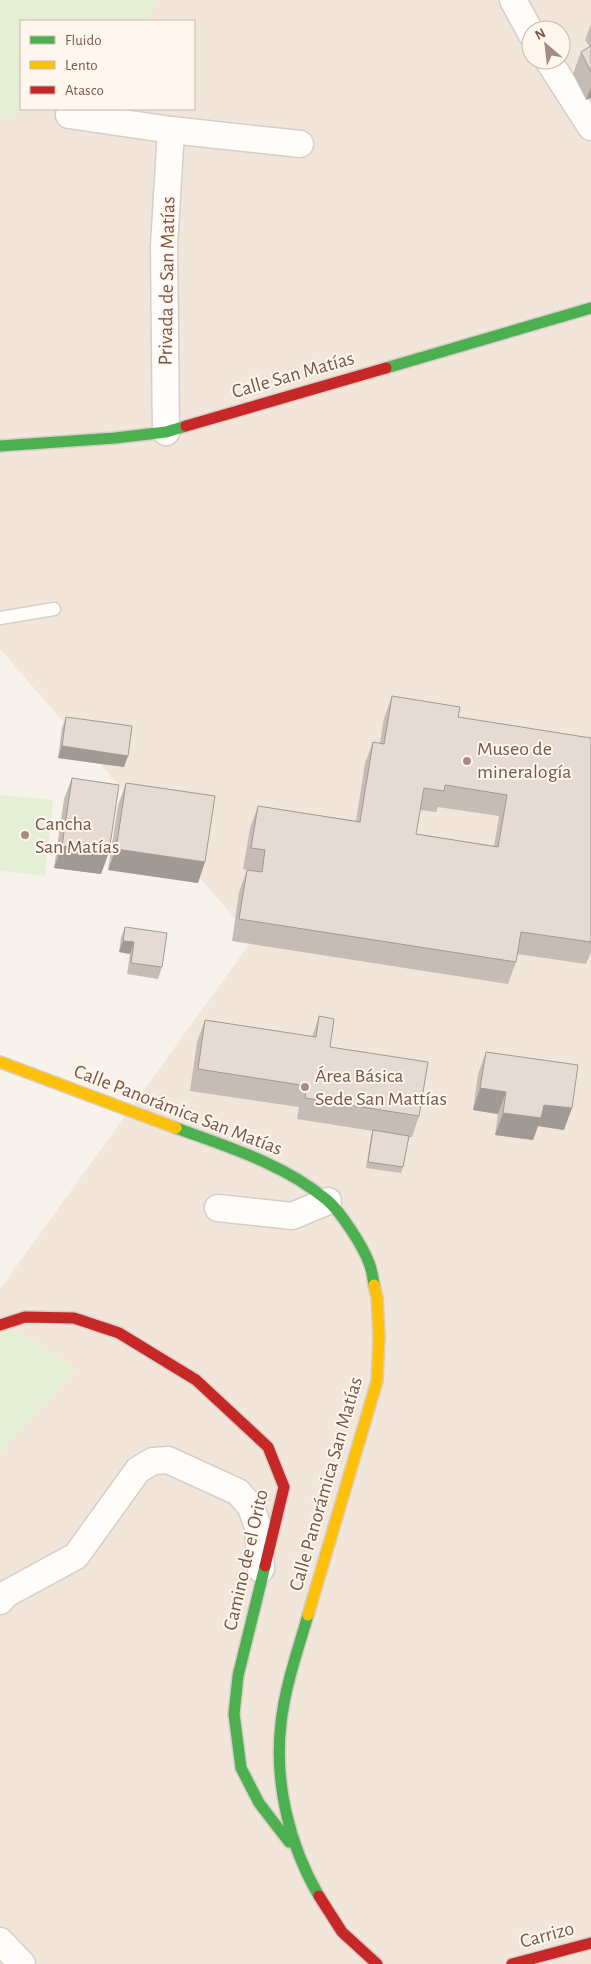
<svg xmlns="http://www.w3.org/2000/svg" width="591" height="1964" font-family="'Alegreya Sans',sans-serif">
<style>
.residential{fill:#f2e5d9;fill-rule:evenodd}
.green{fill:#e5efd5}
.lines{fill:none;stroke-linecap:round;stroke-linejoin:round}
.lane-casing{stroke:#d7cec8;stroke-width:15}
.street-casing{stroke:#d7cec8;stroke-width:29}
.fast-casing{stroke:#d8cec8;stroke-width:14}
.slow-casing{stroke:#d8cec8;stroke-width:14}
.jam-casing{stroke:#d8cec8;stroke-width:14}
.lane{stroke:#fefdfc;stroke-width:12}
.street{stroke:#fefdfc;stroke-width:26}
.fast{stroke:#4caf50;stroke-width:11}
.slow{stroke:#ffc107;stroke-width:11}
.jam{stroke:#c62828;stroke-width:11}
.wall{fill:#c5bcb5;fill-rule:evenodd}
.shaded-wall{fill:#a09994}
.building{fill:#e5dbd3;stroke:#a09994;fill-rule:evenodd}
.poi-dot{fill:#a58d82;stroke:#fff7ee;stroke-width:2}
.labels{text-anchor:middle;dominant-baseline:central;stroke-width:4;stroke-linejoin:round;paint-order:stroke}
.street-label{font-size:20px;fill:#795749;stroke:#fff7ee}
.poi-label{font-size:20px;fill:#795749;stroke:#fff7ee;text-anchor:start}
</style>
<rect width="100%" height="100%" fill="#f8f2ec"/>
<!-- residential -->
<path class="residential" d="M0,0H591V1964H0V1289L253,939L0,649ZM21,21H194V109H21ZM531,30H561V60H531Z"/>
<!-- green -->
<path class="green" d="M0,0H156L149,21H21V109H27L0,121Z
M0,795L53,800L45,876L0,871Z
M0,1321L77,1368L0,1454Z"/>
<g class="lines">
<!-- lane casing -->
<g class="lane-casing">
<path id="lane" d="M0,618L54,609"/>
</g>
<!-- street casing -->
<g class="street-casing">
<path id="street" d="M513,0L531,33
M548,60L591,127
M69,115L171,130L300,144
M166,432L164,246L171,130
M218,1208L292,1216L328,1201
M0,1601L6,1594L76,1556L138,1470L153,1461L168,1460L238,1492L251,1507L258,1527L261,1569
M0,1941L22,1964"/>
</g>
<!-- fast casing -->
<g class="fast-casing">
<path id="fast" d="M386,368L591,308
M0,446L115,438L166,432L186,426
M176,1128C228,1147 284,1164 327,1200C340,1211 363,1246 369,1263C372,1270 373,1278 374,1285
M265,1566L238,1676L234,1714L241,1768L259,1803L289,1842
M308,1615C298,1650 285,1686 281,1723C274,1782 289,1845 319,1896"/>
</g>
<!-- slow casing -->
<g class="slow-casing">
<path id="slow" d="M0,1062L176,1128
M308,1615L377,1381L379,1337L377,1297L374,1285"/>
</g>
<!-- jam casing -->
<g class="jam-casing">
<path id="jam" d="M186,426L386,368
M0,1325L25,1317L74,1318L119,1333L196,1380L268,1447L284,1487L265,1566
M319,1896L342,1932L377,1964
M512,1964L591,1943"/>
</g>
<!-- lane -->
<use href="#lane" class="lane"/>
<!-- street -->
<use href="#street" class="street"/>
<!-- fast -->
<use href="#fast" class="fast"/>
<!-- slow -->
<use href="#slow" class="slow"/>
<!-- jam -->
<use href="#jam" class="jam"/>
</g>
<!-- wall -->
<path class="wall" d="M591,24V98L586,100L573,74L581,52L590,47L585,40Z
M392,696L458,717L591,738V952L586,964L517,954L516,962L508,984L232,941L239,892L247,870L254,871L243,869L250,828L258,806L356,821L365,763L373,742L380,743L384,718ZM438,807L499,816L494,846L416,834L420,810L436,812Z
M66,717L124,767L58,758L62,728Z
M72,778L109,852L101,874L54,868L64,799Z
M126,783L198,883L108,870L118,805Z
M125,927L162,967L158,979L127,974L130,954L119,952L121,938Z
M319,1016L330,1047L419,1116L412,1137H409L403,1167L401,1173L366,1168L371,1136L373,1131L297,1119L299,1107L190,1091L197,1042L205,1020L312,1037Z
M486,1052L564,1130L538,1126L533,1140L495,1135L498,1114L473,1110L478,1074Z"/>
<!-- shaded-wall -->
<path class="shaded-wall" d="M591,87V98L586,100Z
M62,746L128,756L124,767L58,758Z
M62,846L109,852L101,874L54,868Z
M116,849L205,862L198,883L108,870Z
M123,941L134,942L130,954L119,952Z
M480,1088L506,1092L498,1114L473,1110Z
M544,1105L572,1108L564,1130L538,1126L533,1140L495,1135L503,1113Z"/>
<!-- building -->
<path class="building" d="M591,46V72L581,52Z
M392,696L460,707L458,717L591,738V942L521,932L516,962L239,919L247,870L262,872L265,850L251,848L258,806L360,822L373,742L384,744ZM445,785L507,795L498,847L416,834L424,788L444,791Z
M66,717L132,726L128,756L62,746Z
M72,778L119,785L109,852L62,846Z
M126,783L215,796L205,862L116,849Z
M125,927L167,933L162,967L131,963L134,942L123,941Z
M319,1016L334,1019L330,1047L428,1062L419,1116L305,1098L307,1086L198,1069L205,1020L316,1037Z
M486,1052L578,1065L572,1108L544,1105L541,1118L503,1113L506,1092L480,1088Z
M373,1130L409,1136L403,1167L368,1162Z"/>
<!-- markers -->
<g class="poi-dot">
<circle cx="467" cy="761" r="5"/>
<circle cx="25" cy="835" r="5"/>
<circle cx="305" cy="1087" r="5"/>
</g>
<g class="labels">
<!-- street labels -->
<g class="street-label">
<text transform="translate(167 281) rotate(-89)">Privada de San Matías</text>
<text transform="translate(293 375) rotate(-16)">Calle San Matías</text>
<text transform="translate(178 1110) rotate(21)">Calle Panorámica San Matías</text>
<text transform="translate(326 1484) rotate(-74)">Calle Panorámica San Matías</text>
<text transform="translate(246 1560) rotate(-77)">Camino de el Orito</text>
<text transform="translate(547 1935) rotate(-15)">Carrizo</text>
</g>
<!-- poi labels -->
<g class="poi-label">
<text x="477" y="749">Museo de<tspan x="477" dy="23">mineralogía</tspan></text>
<text x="35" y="824">Cancha<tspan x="35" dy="23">San Matías</tspan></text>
<text x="315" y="1076">Área Básica<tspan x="315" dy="23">Sede San Mattías</tspan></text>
</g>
</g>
<!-- legend -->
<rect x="20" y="20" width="175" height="90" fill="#fff7ee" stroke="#c9b7ac"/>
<rect x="30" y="36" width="25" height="8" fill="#4caf50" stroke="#c9b7ac"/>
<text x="65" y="45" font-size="15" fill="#795749">Fluido</text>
<rect x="30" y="61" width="25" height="8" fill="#ffc107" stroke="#c9b7ac"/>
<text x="65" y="70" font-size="15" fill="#795749">Lento</text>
<rect x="30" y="86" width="25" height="8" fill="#c62828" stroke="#c9b7ac"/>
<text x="65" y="95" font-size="15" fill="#795749">Atasco</text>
<!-- north arrow -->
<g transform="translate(546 45) rotate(332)"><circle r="24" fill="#fff7ee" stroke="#c9b7ac"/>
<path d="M0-4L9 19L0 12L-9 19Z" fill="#a58d82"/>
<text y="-8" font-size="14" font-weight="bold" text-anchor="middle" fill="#795749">N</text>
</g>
</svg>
